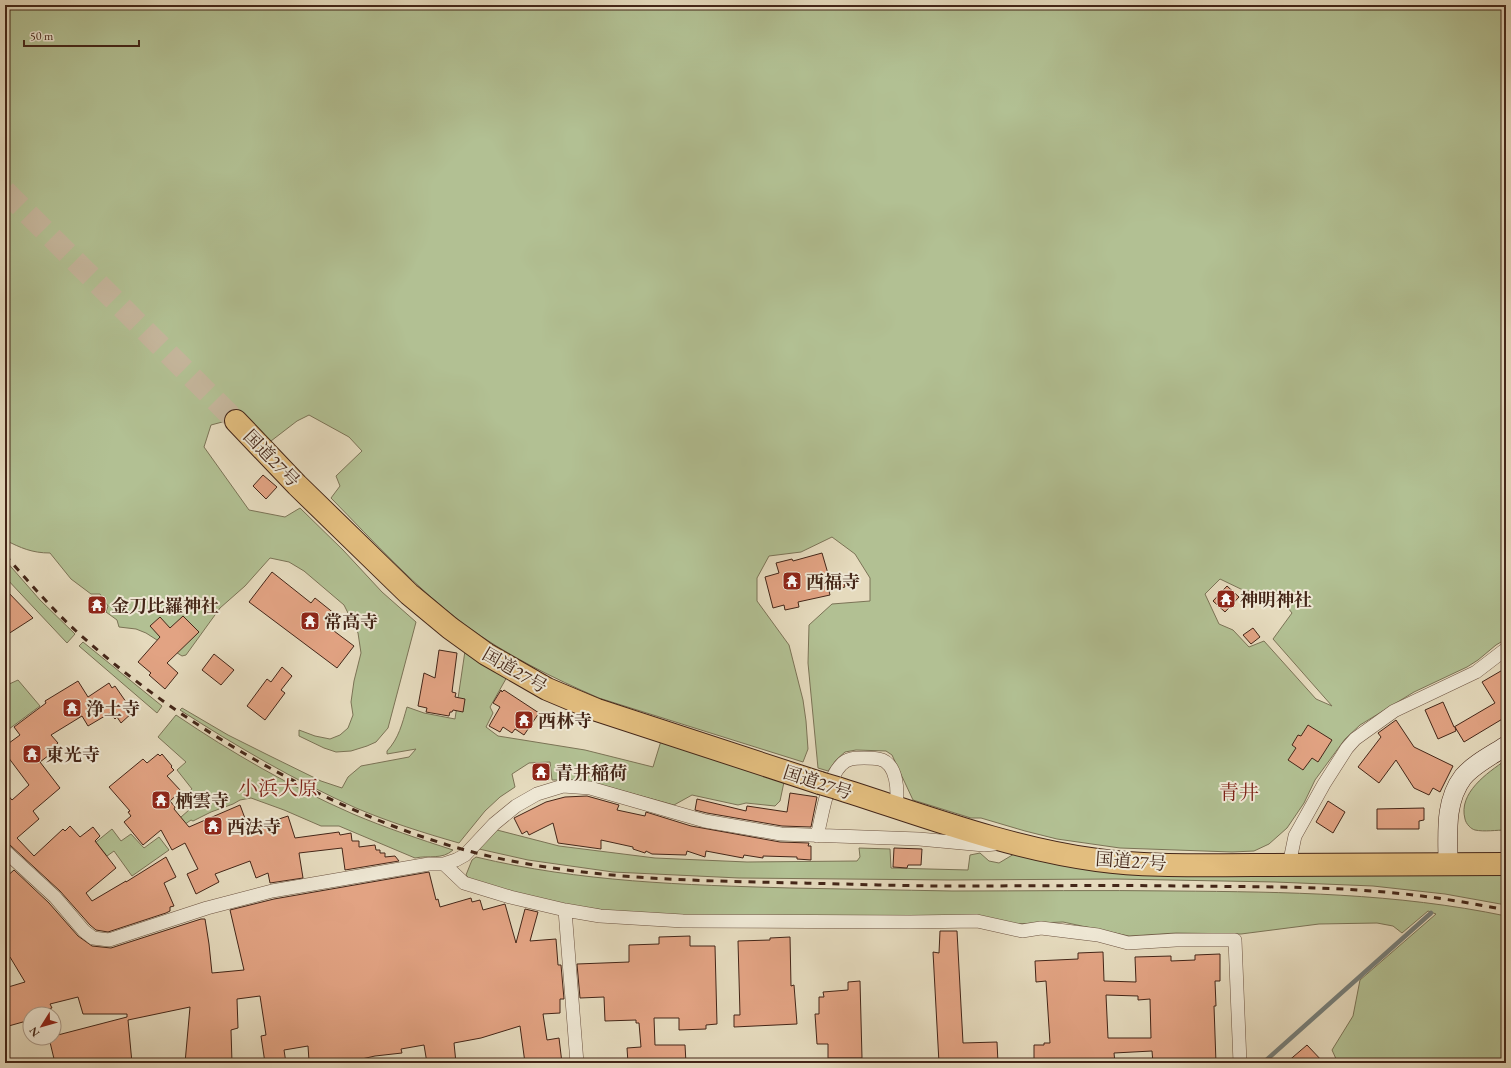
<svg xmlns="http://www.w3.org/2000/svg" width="1511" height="1068" font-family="'EB Garamond','Noto Serif JP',serif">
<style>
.green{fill:#b2c093;stroke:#7b7356;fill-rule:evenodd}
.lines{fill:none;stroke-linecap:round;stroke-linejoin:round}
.stream{stroke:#767e79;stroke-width:4.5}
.building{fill:#e2a383;stroke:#442618;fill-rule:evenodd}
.trunk-tunnel{stroke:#c5b69c;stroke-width:22;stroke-dasharray:22 11;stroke-linecap:butt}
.minor-casing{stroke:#6c5341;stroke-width:14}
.secondary-casing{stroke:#442618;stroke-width:20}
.trunk-casing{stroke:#442618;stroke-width:24}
.minor{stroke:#eee7d4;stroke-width:13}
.secondary{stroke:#eee7d4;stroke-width:19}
.trunk{stroke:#e2bd7e;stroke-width:22}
.rail{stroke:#442618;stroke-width:3;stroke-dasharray:7 7;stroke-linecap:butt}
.trunk-bridge-casing{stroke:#442618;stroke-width:24;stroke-linecap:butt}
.trunk-bridge{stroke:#e2bd7e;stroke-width:22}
.labels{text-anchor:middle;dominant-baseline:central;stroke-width:4;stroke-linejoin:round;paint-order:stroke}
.street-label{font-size:18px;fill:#442618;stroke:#eee7d4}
.poi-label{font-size:18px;font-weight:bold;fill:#442618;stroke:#eee7d4;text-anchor:start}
.quarter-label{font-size:20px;fill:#7a1f14;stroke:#eee7d4}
</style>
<rect width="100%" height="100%" fill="#e5dabd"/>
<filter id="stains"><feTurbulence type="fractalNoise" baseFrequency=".005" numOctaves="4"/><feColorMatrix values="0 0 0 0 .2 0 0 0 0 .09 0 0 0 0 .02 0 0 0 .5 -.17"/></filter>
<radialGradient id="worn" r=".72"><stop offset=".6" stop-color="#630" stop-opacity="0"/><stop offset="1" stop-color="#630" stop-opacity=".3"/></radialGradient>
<!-- green -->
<path class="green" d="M5,5H1506V639L1496,645L1478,660L1467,667L1414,692L1360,725L1345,739L1315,780L1304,803L1287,828L1269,844L1254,851L1232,852L1120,848L1057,839L1025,831L981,818H971L913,800L892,755L886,751L856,750L845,752L837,759L828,771L818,768L808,663L809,625L832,604L870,601V578L855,554L832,537L801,552L769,556L757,578V601L789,645L803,700L806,721L808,749L803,762L599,698C553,678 506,655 465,625C416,588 374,542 331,498L340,486L336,476L362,451L349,437L309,415L297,421L271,441L254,424L226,421L211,425L204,447L249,510L285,517L300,508L343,550L382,592L416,622L388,728L376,742L367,746L351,751L336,752L324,748L299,736V730L315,736L330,739L340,735L348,728L353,715L351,702L354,681L361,653L358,633L344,605L304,571L289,562L270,558L245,586L220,608L186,655L182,656L146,633L136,629L119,627L117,620L106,612L108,606L100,594H91L71,579L50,553C32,553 21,548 5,540ZM1220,579L1245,591L1276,593L1292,613L1273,639L1332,706L1316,699L1264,641L1249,647L1233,630L1219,624L1205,594Z
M5,560L40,600L75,634L67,643L5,577Z
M83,642L162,706L157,713L79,646Z
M465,651L507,677L490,707L493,713L486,727L498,736L585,750L653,767L661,741L784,782L780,801L775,806L746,803L738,805L692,795L674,805L583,780H552L550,762L529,763L512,774L515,787L500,797L485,811L459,843C424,833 389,822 356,808C294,780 236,746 180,710L182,708L228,735L270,756L321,781L342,788L348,777L361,766L409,757L416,749L387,754V751C399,738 402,724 407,707L424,713L455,719Z
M18,680L40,706L5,732V686Z
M176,715C232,753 291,787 353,814C386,828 419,839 453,850C442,860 429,855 415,858L339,826H321L284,810L251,798L240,800L233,804L211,812L193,821L191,820L178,829L173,824L189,810L180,798L192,789L177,770L186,762L158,737Z
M1506,760V830C1497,830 1484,832 1475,830C1471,829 1466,824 1465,819C1458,793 1487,773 1506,760Z
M112,829L121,841L131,834L144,848L159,837L169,850L132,876L114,851L107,856L96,842Z
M497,830L559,846L655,858L747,862L857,861L860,857L859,848L890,849L891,868L968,870L970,855L980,853L989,861L999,863L1014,854L1350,875H1506V905L1445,894L1373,886L1275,882L1116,879L949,880L739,878L613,872L528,860L479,849Z
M476,857C580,882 684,885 791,888C844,889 898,890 952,891C1026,891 1101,890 1175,891C1286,892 1396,893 1506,916V1063H1336L1337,1061L1332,1050L1353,1016L1360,980L1436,914L1428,911L1402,933L1393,926L1377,923L1319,924L1241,934L1176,933L1129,936L1063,922L1015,924L979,916H683L626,913L567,905L513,892L470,879L466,875L472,860Z"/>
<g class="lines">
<!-- stream -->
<path class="stream" d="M1263,1063L1431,913"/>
</g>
<!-- building -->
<path class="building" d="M263,475L277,487L266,499L253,486Z
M822,553L829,577L842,574L845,587L829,591L830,595L798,602L799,607L785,610L784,605L773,608L765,577L779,573L776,563L792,559L793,561Z
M272,572L311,603L315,598L335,614L326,625L354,646L337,668L249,602Z
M1227,586L1239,597L1225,612L1213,601Z
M5,589L33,618L5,636Z
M183,616L199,632L167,663L178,673L165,689L149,675L151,673L138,662L160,637L150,626L160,617L170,628Z
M1253,628L1260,637L1251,644L1243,635Z
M439,650L457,653L452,692L456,693L455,697L465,699L463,712L453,710L452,712H450L449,716L426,712L427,708L418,706L424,673L435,678Z
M214,654L234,670L221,685L202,670Z
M282,667L292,676L281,690L285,693L265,720L247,706L267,679L271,682Z
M1506,668V722L1504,718L1464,742L1455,727L1456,731L1438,739L1425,710L1443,702L1454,727L1495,703L1482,682Z
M78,681L88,697L109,683L112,688L115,686L133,712L121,723L117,717L115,719L110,713L88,726L82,716L51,735L58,743L51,749L53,752L40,762L60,788L33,811L39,819L17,838L34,856L63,829L65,831L70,826L80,837L93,827L100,836L95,841L116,868L86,893L92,901L126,881V882L166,857L176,877L164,883L174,906L170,907V911L166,913L108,932L96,930L90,925L60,891L10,845L5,843V792L12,800L29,785L5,753V746L20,735L14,727L46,703L45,701Z
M501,690L502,692L504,690L539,713L524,735L515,729L512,733L503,727L500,732L489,726L500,707L493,703Z
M1396,720L1414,747L1453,766L1440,792L1433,788L1429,795L1414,788L1396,760L1379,783L1358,767L1381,737L1378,733Z
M1308,725L1332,740L1318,762L1312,758L1303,770L1288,760L1296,748L1292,745L1298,735L1301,736Z
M158,754L160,756L162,754L172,766L171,767L174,770L167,776L181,791L170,801L175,807L174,809L189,827L240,805L249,829L288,816L295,838L339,832L340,835L351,833L352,841H359V847L375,845L376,850H380V853H385V857L395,856L399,861L345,870L342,848L299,853L303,878L270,883L268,873L256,878L250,861L215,874L219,882L196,894L187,874L198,869L185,843L172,850L161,830L143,845L124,822L131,816L128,812L130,811L109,787L143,759L147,763Z
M790,793L817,797L811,827L782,826L707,813L695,810L697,799L746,811L747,806L787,812Z
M587,796L619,805L617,810L645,816L646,812L691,826L780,842L809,843L808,846H811V860L797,859V857L763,856V858L744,855L743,858L706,851L705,857L687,851L686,855L652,854L646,851L645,853L633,849V847L601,840V849L558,843L553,823L529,835L527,831L522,834L514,818L546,802L565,797Z
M1328,801L1345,812L1333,833L1316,822Z
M1424,808V820L1419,821V829H1377V809Z
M894,848L922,849L921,865H908L907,868L893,867Z
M14,870L49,903L78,936L92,946L111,948L201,919H205L209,944L212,973L244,970L230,910L274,899L429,872L436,900L438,899L440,907L471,898L472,902L480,900L483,910L505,904L516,943L525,909L538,912L530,941L556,939L558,965H561L564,999H560V1013L543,1014L547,1040L559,1038L562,1063H525L520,1026L481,1038L454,1043L456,1063H427L424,1045L401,1049L402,1053L375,1056L344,1063H327V1059L309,1061L308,1046L284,1050L286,1063H265L261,1036L266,1035L260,996L237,999L238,1028L231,1030L232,1063H185L190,1007L128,1020L132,1063H55L49,1038H54V1036L127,1017V1014H83L78,997L50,1004L52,1008L28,1014L30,1020L5,1027V988L25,982L10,957L5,961V878Z
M940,931H957L963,1043L997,1042L998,1063H939L933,952L939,953Z
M690,936V946H715L717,1024L706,1025V1029L679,1030V1018H654L655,1045H685L686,1063H628L627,1048L641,1047L639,1023H636V1020L605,1021L604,997L580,998L577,964L629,962V945L659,944V937Z
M790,937L791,986L794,985L797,1024L734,1027V1015H740L738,941L770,940V938Z
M1103,952L1104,981L1136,982L1135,957L1171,956V961L1195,960V955L1220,954V981H1215L1216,1006H1214L1216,1063H1153L1152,1051L1114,1053L1115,1063H1084V1061L1034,1062V1045H1044V1043H1050L1046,981L1036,982L1035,961L1078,959V953ZM1106,995L1138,996V1000L1150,999L1151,1038H1108Z
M860,981L862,1058H828V1044H817L815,1014H819V997H824L823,992L848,990V982Z
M1307,1045L1324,1063H1286Z"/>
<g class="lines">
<!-- trunk-tunnel -->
<path class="trunk-tunnel" d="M5,191L236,421"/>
<!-- minor casing -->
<g class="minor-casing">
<path id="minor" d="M817,836C822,817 827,779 841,765C847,758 855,758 864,758C869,758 874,758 879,759C898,763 898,792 896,806
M5,851L55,897L84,931L93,938L109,940L207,908L272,891L429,864H444L456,860L465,855L494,824L516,806L537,794L563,786L590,788L705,821L781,834L919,839L984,845L995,844
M444,864L464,883L510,897L565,910L600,916L683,921L910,922L977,921L1022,931L1041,928L1098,935L1128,943L1176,940H1235L1240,1063
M1289,865L1295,836L1324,784L1347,748L1355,739L1394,711L1476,672L1506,649
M565,910L577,1063"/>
</g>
<!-- secondary casing -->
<g class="secondary-casing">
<path id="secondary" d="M1448,864C1448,835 1444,802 1463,777C1474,764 1492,755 1506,746"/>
</g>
<!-- trunk casing -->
<g class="trunk-casing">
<path id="trunk" d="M236,421L297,485L409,594L450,628L486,654L547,689L597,710L820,783
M837,788C922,815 1008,848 1097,860C1148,867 1201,865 1253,865C1338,865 1422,864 1506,864"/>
</g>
<!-- minor -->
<use href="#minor" class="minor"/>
<!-- secondary -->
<use href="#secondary" class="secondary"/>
<!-- trunk -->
<use href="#trunk" class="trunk"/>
<!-- rail -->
<path class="rail" d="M5,555C28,581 51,608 76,631C132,682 194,725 259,762C343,809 433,848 528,864C618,880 710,881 800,883C851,884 902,886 953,886C1031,886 1108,885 1186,886C1248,887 1310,886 1371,891C1416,894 1461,901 1506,910"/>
<!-- trunk-bridge casing -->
<g class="trunk-bridge-casing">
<path id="trunk-bridge" d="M820,783L837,788"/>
</g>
<!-- trunk-bridge -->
<use href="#trunk-bridge" class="trunk-bridge"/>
</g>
<!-- icons -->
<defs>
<g id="temple-square" transform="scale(1)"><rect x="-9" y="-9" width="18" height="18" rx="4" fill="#8f2418" stroke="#eee7d4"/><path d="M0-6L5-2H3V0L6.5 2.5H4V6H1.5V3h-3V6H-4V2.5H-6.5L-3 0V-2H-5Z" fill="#fff"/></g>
</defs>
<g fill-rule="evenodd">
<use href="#temple-square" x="792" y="581"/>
<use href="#temple-square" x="1226" y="599"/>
<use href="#temple-square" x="97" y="605"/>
<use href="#temple-square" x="310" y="621"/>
<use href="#temple-square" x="72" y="708"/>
<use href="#temple-square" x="524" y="720"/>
<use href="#temple-square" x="32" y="754"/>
<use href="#temple-square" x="541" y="772"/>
<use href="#temple-square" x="161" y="800"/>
<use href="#temple-square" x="213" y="826"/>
</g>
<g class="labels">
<!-- street labels -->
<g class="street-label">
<text transform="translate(272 458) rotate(46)">国道27号</text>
<text transform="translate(515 670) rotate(30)">国道27号</text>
<text transform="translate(818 782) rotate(18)">国道27号</text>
<text transform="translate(1131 861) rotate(4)">国道27号</text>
</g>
<!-- poi labels -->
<g class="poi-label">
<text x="806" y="581">西福寺</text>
<text x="1240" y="599">神明神社</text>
<text x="111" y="605">金刀比羅神社</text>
<text x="324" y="621">常高寺</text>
<text x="86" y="708">浄土寺</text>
<text x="538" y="720">西林寺</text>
<text x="46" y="754">東光寺</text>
<text x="555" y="772">青井稲荷</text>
<text x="175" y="800">栖雲寺</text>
<text x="227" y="826">西法寺</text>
</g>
<!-- quarter labels -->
<g class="quarter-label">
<text x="278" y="788">小浜大原</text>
<text x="1239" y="792">青井</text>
</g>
</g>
<!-- margin -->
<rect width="1511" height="1068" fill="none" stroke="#e5dabd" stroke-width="20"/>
<rect x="6" y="6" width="1499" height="1056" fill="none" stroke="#442618" stroke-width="2"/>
<rect x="10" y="10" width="1491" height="1048" fill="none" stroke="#442618"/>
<!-- north arrow -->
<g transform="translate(42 1026) rotate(233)"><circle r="19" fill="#eee7d4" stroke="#aa9a89"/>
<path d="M0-3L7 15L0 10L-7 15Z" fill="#8f2418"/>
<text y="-6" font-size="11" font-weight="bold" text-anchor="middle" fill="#442618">N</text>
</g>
<!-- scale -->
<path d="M24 40v6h115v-6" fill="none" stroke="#442618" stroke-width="2"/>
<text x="30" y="40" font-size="12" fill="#442618" stroke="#eee7d4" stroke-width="3" paint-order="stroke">50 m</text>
<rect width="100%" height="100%" filter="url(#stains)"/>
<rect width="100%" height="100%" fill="url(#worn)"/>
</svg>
